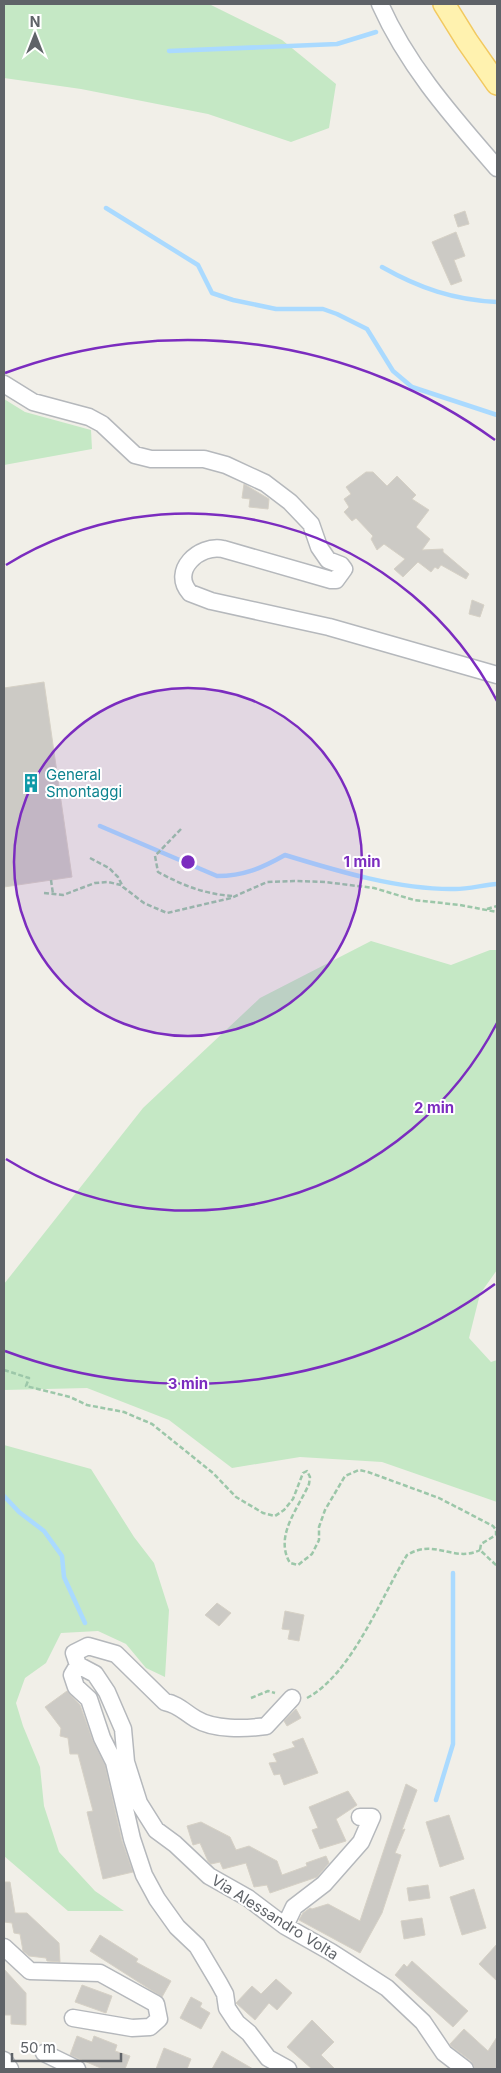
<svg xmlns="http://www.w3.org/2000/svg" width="501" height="2073" font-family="Inter,sans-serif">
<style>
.green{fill:#c5e8c5}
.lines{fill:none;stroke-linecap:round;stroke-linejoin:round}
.stream{stroke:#aadaff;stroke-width:4.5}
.building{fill:#cccac5;stroke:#d6d1c6}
.minor-casing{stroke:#b5b8bc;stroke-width:19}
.major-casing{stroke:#f2c960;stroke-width:24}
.path{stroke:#9cc7a9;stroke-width:2.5;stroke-dasharray:5 2.5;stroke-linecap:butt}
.minor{stroke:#fff;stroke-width:16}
.major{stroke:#fff2af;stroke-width:21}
.ring{fill:none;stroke:#7b2cbf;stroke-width:2.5}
.labels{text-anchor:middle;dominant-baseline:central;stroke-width:4;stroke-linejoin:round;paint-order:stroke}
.culture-label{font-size:15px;fill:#0d838f;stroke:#fff;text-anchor:start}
.street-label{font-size:15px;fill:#5f6368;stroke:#fff}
.centre{fill:#7b2cbf;stroke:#fff;stroke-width:2.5}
.ring-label{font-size:15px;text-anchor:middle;font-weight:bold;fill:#7b2cbf;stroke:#fff;stroke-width:4;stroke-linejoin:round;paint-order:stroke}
</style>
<rect width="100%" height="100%" fill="#f1efe8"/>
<!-- green -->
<path class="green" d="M4,4H209L282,40L336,84L329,128L291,142L208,114L81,89L4,78Z
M4,399L25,412L91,430L92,449L4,465Z
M371,941L451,965L490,950H497V1270L480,1294L469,1338L491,1362L497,1360V1502L382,1462L300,1457L232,1468L169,1420L87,1388L4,1390V1284L143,1108L260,998Z
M4,1445L91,1469L134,1537L154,1563L169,1610L165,1677L146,1668L126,1644L98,1631L61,1633L46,1663L25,1678L16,1703L23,1726L40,1767L44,1806L59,1852L95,1891L124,1911H68L4,1856Z"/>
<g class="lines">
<!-- stream -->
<path class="stream" d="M169,51L337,44L376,32
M106,208L198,265L212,293L233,300L276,309H323L337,314L367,329L393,371L412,387L497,415
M382,267C419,288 454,300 497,302
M100,826L217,876C244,876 262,868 285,855C337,871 400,890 455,889C469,889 483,885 497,884
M4,1496L19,1512L44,1531L62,1556L64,1577L85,1623
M436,1800L453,1744V1573"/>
</g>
<!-- building -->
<path class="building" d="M465,211L469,224L458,227L454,215Z
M456,232L465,256L454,260L462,281L451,285L432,242Z
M366,472H373L387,486L397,476L416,495L412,499L429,510L416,527L430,539L422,550L443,549V552L469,574L466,579L441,565L438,569L435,567L431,572L418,562L403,577L394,569L405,559L384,544L377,550L371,539L373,536L356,518L352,521L344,512L349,507L344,499L351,494L346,487Z
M244,484L269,499L268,509L249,507L250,499L242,498Z
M472,600L484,605L480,617L469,614Z
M44,682L72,877L4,887V688Z
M217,1603L231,1613L219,1626L205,1615Z
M285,1611L304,1615L299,1641L288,1639L290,1630L282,1629Z
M67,1691L80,1705L93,1741L105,1765L122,1841L133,1872L103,1879L87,1812L93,1811L78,1754H70L68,1738L60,1736L61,1728L45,1707Z
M296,1709L301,1718L287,1726L284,1721Z
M303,1738L318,1773L284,1785L280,1774L274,1775L269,1763L277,1762L273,1754L295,1747L292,1742Z
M406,1784L417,1790L402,1830L405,1829L395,1853L401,1855L382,1913L360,1953L299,1920L303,1913L310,1908L312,1909L328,1904L360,1921Z
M348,1791L357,1805L336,1819L346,1841L320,1849L312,1830L318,1828L309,1807Z
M449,1815L464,1859L440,1867L426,1822Z
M201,1822L230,1837L236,1850L249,1846L277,1861L282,1875L307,1866L306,1863L326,1856L329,1863L317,1877L270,1893L267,1885L254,1887L246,1863L223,1869L220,1862L211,1864L208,1861L200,1843L193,1845L187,1826Z
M4,1882H10L15,1913H27L59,1943L60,1962L47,1961L46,1958L29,1956L23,1951L20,1934L14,1933L12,1923L4,1922Z
M428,1885L430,1898L409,1901L407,1888Z
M474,1889L486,1928L462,1935L450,1897Z
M422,1918L425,1935L404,1939L401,1921Z
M100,1935L138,1959L136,1962L171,1981L162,1997L90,1951Z
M497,1944V1981L479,1964Z
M412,1961L468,2011L453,2027L395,1975L404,1964L407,1967Z
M4,1969L26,1993V2025L11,2024V2015H4Z
M276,1979L292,1993L277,2010L269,2003L255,2020L236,2003L252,1986L261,1994Z
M82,1985L112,1996L106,2013L75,2002Z
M191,1997L202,2003L200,2007L210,2013L201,2029L180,2018Z
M312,2020L334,2042L321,2055L335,2069H312L287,2047Z
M464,2029L488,2051L497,2037V2069H475L471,2061L451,2046L450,2044Z
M77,2036L92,2042L94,2036L117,2045L115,2051L130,2056L125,2069H103L70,2055Z
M164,2048L191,2059L187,2069H156Z
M222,2051L253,2069H212Z"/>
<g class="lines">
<!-- minor casing -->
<g class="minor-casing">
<path id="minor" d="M380,4C408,67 453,117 497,168
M4,384L33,402L89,417L102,424L135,455L151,459H204L226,465L265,483L290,502L311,524L319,547L328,560L341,565L344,569L336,580H331L223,549C199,544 170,571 190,593L211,601L329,627L497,675
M78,1665L95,1674L107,1692L123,1729L126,1762L139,1803L156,1830L175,1844L209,1876L248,1898L285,1926L331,1952L387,1988L423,2022L444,2053L465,2069
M78,1665L72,1675L76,1687L89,1699L102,1738L114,1762L132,1839L144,1875L157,1899L177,1927L197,1946L219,1983L225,1994L227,2008L237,2023L249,2033L268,2058L288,2069
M78,1665L74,1653L88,1646L116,1654L165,1702C178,1704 184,1712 196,1719C214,1730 245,1729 266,1726L292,1698
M285,1926L294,1907L324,1884L361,1842L372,1817H360
M4,1947L30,1971L100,1973L156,2004L159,2019L150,2027L132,2028L73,2018
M44,2053L77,2069
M4,2060L10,2069"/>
</g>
<!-- major casing -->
<g class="major-casing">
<path id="major" d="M444,4L467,41L497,84"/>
</g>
<!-- path -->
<path class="path" d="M181,829L155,856L158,872C182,885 204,894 232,896
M90,858L109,868L118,877L123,887L144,903L167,913L231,898L267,882L294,881L325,882L374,888L414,900L460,905L497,912
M51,880L53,894
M44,893L63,895L95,883L108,882L121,885
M487,909L497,906
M4,1370L29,1378L26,1386L70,1397L87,1405L124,1412L152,1424L213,1473L236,1497L263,1513L275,1516L284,1510L293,1499L303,1473L307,1471L310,1477L309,1484C298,1509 274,1536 290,1563L298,1565L312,1554L319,1540V1527L325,1510L345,1476L359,1470L368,1472L439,1498L493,1526L496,1530V1535L481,1544L480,1550L497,1566
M251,1698L268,1691L275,1693
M307,1698C352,1674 381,1597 407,1555C435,1538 454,1563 480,1550"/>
<!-- minor -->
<use href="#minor" class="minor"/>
<!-- major -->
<use href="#major" class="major"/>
</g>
<!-- distance rings -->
<circle cx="188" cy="862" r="174" fill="#7b2cbf" fill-opacity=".12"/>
<g class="ring">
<circle cx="188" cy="862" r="174"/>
<path d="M497 1023A348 348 0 0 1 6 1159M6 565A348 348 0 0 1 497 701"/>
<path d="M495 1284A522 522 0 0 1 5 1351M5 373A522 522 0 0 1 495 440"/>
</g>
<!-- icons -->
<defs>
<g id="building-bare" transform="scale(1.5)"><path d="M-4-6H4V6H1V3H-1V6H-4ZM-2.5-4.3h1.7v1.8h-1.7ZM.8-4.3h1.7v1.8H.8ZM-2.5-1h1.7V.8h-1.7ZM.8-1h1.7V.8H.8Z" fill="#0f9aa8" stroke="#fff" stroke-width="2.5" paint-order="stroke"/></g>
</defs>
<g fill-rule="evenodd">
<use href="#building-bare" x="31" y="783"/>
</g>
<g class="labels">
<!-- culture labels -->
<g class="culture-label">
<text x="46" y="774">General<tspan x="46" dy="17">Smontaggi</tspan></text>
</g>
<!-- street labels -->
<g class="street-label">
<text transform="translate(275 1917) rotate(32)">Via Alessandro Volta</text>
</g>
</g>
<circle cx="188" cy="862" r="8" class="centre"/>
<g class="ring-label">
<text x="362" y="867">1 min</text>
<text x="434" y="1113">2 min</text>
<text x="188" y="1389">3 min</text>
</g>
<!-- border -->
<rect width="501" height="2073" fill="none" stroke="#5f6368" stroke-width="10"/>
<!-- north arrow -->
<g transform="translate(35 35)" stroke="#ffffff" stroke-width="4" paint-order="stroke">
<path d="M0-4L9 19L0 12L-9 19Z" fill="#5f6368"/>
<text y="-8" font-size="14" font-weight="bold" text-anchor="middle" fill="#5f6368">N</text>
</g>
<!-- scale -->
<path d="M12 2053v8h109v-8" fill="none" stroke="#5f6368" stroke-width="2.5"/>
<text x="20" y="2053" font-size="15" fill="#5f6368" stroke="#ffffff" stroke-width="4" paint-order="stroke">50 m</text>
</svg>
